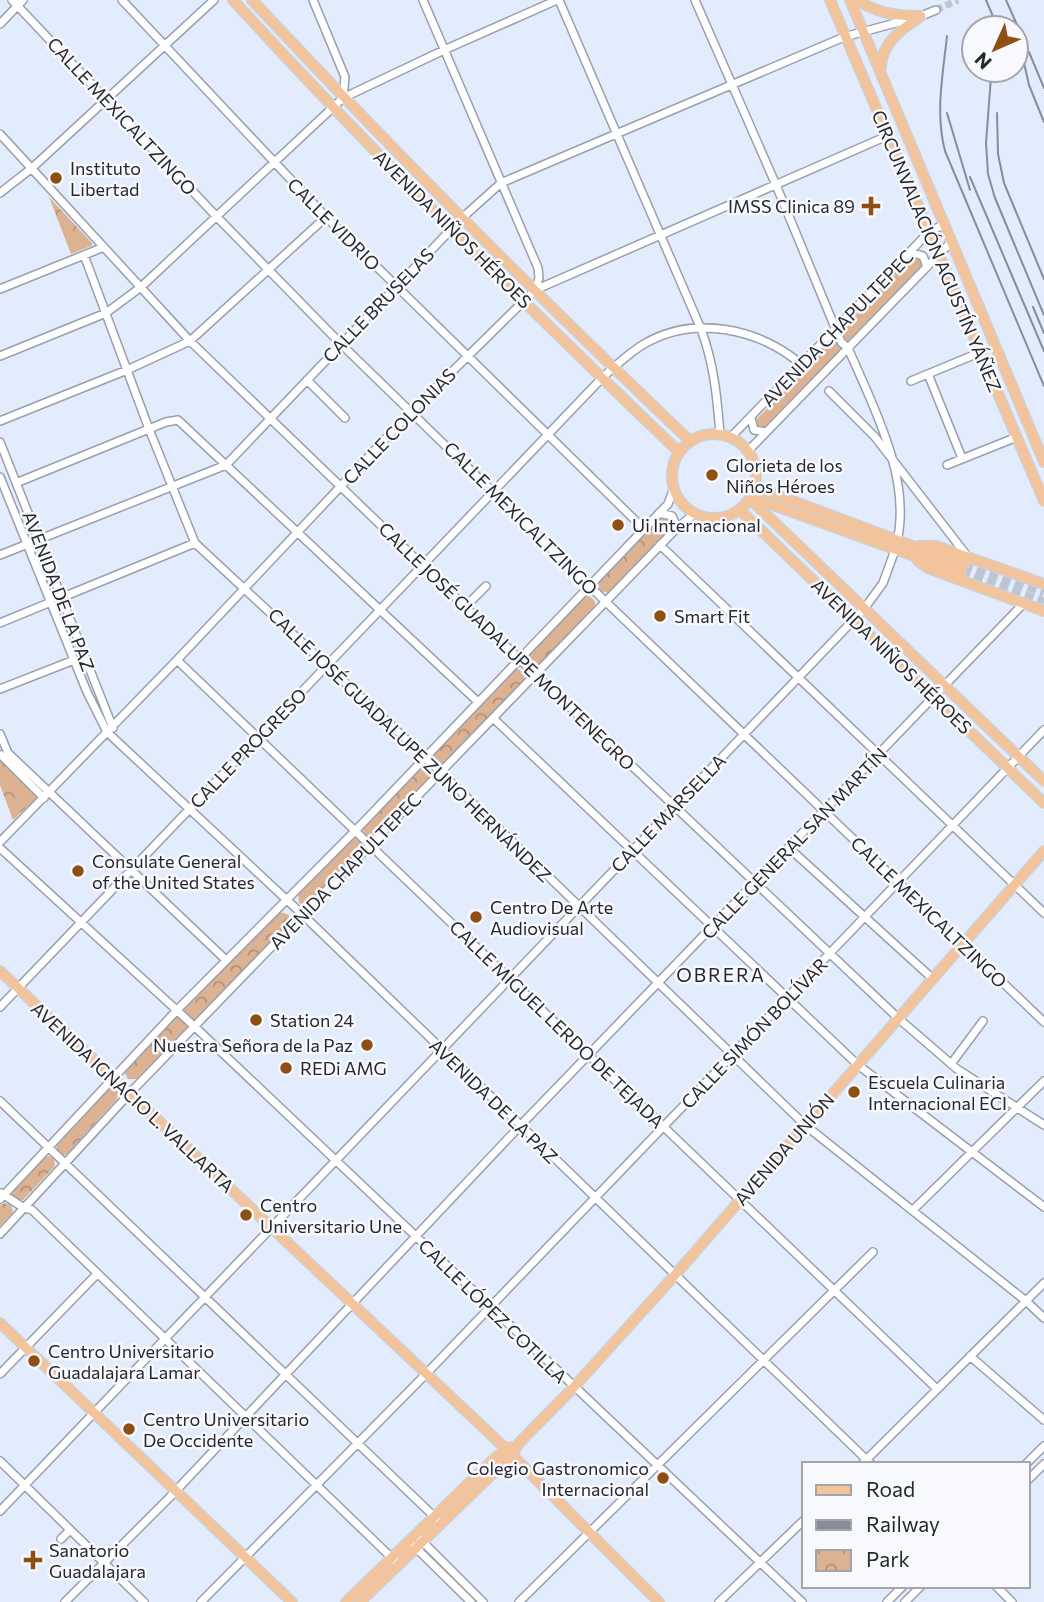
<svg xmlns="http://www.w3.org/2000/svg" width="1044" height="1602" font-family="Commissioner,sans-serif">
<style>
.green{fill:#ddb292}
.park{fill:url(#park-crowns)}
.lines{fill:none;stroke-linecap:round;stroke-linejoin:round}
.minor-tunnel{stroke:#bdc5d3;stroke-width:7;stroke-dasharray:7 3.5;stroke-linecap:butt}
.major-tunnel{stroke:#bdc5d3;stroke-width:9;stroke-dasharray:9 4.5;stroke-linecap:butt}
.minor-casing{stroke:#98a0ae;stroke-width:10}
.major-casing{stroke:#cfd0d1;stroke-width:12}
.minor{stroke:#fff;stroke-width:7}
.major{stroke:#f3c39c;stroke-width:9}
.rail{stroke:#878d98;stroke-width:2}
.poi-dot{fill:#8d4f13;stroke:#f7f9fc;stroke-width:2.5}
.labels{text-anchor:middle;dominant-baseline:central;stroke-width:5;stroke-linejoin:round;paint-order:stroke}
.street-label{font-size:18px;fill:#25282e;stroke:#f7f9fc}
.poi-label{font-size:18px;fill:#25282e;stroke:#f7f9fc;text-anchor:start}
.neighbourhood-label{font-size:19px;letter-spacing:2px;fill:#25282e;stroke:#f7f9fc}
</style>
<defs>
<pattern id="park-crowns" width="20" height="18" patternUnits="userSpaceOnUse" patternTransform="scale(1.75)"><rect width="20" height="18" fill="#ddb292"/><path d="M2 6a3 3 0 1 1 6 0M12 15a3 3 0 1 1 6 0" fill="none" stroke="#b39178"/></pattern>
</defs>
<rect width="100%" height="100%" fill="#e3ecfc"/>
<!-- green -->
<path class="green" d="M914,255L921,256L923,264L847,343L840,332Z
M835,337L843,347L763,429L757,430L755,421Z"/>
<!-- park -->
<path class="park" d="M49,197L92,243L91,246L71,254Z
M663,515L670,516L674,526L609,593L600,591L598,582Z
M589,596L595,601V608L538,667L529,665L527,656L583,597Z
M518,669L524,673V681L444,764H437L434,760L433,753L513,670Z
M3,760L42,793L13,820L0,785V761Z
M424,767L430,771V778L375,836L369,838L364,835L363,827L419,768Z
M356,838L361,841L363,849L309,904L304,905L299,903L298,893L350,840Z
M280,912L289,915L290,919L288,925L137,1079H128L125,1073L126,1069Z
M113,1088L118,1092L117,1099L67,1154L60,1156L56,1152L57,1145L108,1090Z
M49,1156L54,1159L55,1166L23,1200H16L12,1195L14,1190L45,1157Z
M5,1203L11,1205L13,1212L0,1226V1205Z"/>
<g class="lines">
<!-- minor-tunnel -->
<path class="minor-tunnel" d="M936,10L958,0"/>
<!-- major-tunnel -->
<path class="major-tunnel" d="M964,565L1044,592
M961,573L1044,602"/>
<!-- minor casing -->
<g class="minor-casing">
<path id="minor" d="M12,0L216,216L341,344L606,602L1044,1022
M122,0L326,217L644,529
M313,0L345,77L343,98
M423,0L538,268L539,278L535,290
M559,0L701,329C714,364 717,397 720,434
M695,0L776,185L841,342L848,348C872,404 912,478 897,541
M0,24L23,0
M0,134L190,341L536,675L898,1018L957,1069L1044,1125
M0,193L32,168L214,0
M910,252L923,256L927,267
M84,255L149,429L195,543L425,757L805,1125L1026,1301L1044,1318
M0,289L104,247
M0,356L106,313L141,287L343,98L444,50L557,0
M928,374L962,458
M307,380L345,418
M911,381L981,352
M829,391L875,437L968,557
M751,418L754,430L766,432
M0,421L127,370L190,341L326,217
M731,437L929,232L945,224
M0,442L113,728
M748,451L952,241
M947,465L1017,437
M0,477L87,692L107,732L303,915L871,1464
M16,483L166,422L178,420L478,702
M659,513L672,516L675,523V530
M660,545L1044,913
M0,555L226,465L462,218L501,183L844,37L921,16L936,10
M63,597L195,543
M465,607L486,586
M0,623L51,602
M177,660L937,1389
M0,689L74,660
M494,719L858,1065L1044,1207
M0,734L8,753L226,960
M1,755L44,798
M0,842L177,660L407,416L535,290L887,136
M0,848L195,1027L802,1602
M789,848L933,979
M0,1007L602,378C615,366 629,353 644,344C695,314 760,329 802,365
M951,1064L983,1021
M0,1101L441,1523
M1,1193L24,1208L32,1210L395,1561
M0,1199L178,1009L356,830L668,504L674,488
M913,1210L1044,1081
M0,1234L129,1094L675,530L695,513
M970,1356L1044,1420
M0,1374L96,1275
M0,1461L144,1602
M862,1464L1044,1283
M1026,1464L1044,1446
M1028,1480L1044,1464
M0,1511L864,609L883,583L895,550
M419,1538L483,1602
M61,1539L70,1530
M414,1546L471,1602
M996,1586L1012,1602
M65,1602L169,1498L517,1129L1023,604
M201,1602L426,1374L1044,730
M519,1602L873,1252
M719,1602L804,1520
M887,1602L903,1586
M905,1602L921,1586"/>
</g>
<!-- major casing -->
<g class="major-casing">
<path id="major" d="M233,0C376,156 526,306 679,452
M252,0C393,151 540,298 690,441
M830,0L1044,501
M850,0L1044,462
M857,0C877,13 896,16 919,16
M881,67C882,42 902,29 921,16
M672 476a42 42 0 1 1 84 0a42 42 0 1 1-84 0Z
M755,487L964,565
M751,497L961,573
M750,499L1044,781
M740,510L1044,803
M919,546H936L1044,584
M918,561L928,568L1044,611
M0,971L506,1449L659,1602
M0,1323L292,1602
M346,1602L496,1457L511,1447
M360,1602L512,1455L519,1443L573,1388L675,1275L1044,851"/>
</g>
<!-- minor -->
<use href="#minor" class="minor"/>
<!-- major -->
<use href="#major" class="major"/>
<!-- rail -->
<path class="rail" d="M986,0L998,28
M1006,0L1018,27
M1014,18L1029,85L1044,122
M947,36C943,74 935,113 945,151L1044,386
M1029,52L1044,88
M991,77L986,143L988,174L995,198L1044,315
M947,113L970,190
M997,113L998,154L1004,183L1044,279
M970,177L1044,351
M1033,307L1044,333"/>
</g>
<!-- markers -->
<g class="poi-dot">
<circle cx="56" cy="178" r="7"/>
<path d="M867.5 195.5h7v7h7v7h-7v7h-7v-7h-7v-7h7z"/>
<circle cx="712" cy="475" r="7"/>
<circle cx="618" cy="525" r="7"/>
<circle cx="660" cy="616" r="7"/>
<circle cx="78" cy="871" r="7"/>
<circle cx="476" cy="917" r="7"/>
<circle cx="256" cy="1020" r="7"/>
<circle cx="367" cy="1045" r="7"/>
<circle cx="286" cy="1068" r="7"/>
<circle cx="854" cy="1092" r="7"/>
<circle cx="246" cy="1215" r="7"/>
<circle cx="34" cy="1361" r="7"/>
<circle cx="129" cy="1429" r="7"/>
<circle cx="663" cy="1478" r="7"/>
<path d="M29.5 1549.5h7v7h7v7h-7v7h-7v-7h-7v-7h7z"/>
</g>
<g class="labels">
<!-- street labels -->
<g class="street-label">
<text transform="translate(122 116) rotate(47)">CALLE MEXICALTZINGO</text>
<text transform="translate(334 224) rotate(45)">CALLE VIDRIO</text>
<text transform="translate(453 229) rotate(45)">AVENIDA NIÑOS HÉROES</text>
<text transform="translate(937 251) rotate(67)">CIRCUNVALACIÓN AGUSTÍN YÁÑEZ</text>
<text transform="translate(378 305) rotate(-46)">CALLE BRUSELAS</text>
<text transform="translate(837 328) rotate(-46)">AVENIDA CHAPULTEPEC</text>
<text transform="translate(399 426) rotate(-46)">CALLE COLONIAS</text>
<text transform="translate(521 518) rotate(45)">CALLE MEXICALTZINGO</text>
<text transform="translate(59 591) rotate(69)">AVENIDA DE LA PAZ</text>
<text transform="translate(507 646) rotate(44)">CALLE JOSÉ GUADALUPE MONTENEGRO</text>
<text transform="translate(892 656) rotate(44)">AVENIDA NIÑOS HÉROES</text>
<text transform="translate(410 745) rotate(44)">CALLE JOSÉ GUADALUPE ZUNO HERNÁNDEZ</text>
<text transform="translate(248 748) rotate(-46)">CALLE PROGRESO</text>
<text transform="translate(668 813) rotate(-46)">CALLE MARSELLA</text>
<text transform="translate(794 843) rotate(-46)">CALLE GENERAL SAN MARTÍN</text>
<text transform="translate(345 871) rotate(-46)">AVENIDA CHAPULTEPEC</text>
<text transform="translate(929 912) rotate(44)">CALLE MEXICALTZINGO</text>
<text transform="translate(557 1024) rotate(44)">CALLE MIGUEL LERDO DE TEJADA</text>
<text transform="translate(754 1033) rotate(-46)">CALLE SIMÓN BOLÍVAR</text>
<text transform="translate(133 1097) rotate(43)">AVENIDA IGNACIO L. VALLARTA</text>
<text transform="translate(494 1101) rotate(44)">AVENIDA DE LA PAZ</text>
<text transform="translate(784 1149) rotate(-49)">AVENIDA UNIÓN</text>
<text transform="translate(493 1311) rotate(44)">CALLE LÓPEZ COTILLA</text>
</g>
<!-- poi labels -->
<g class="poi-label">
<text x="70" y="168">Instituto<tspan x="70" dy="21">Libertad</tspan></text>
<text x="855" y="206" text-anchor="end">IMSS Clinica 89</text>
<text x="726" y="465">Glorieta de los<tspan x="726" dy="21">Niños Héroes</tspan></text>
<text x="632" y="525">Ui Internacional</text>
<text x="674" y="616">Smart Fit</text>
<text x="92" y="861">Consulate General<tspan x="92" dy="21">of the United States</tspan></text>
<text x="490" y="907">Centro De Arte<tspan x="490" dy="21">Audiovisual</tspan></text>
<text x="270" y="1020">Station 24</text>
<text x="353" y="1045" text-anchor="end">Nuestra Señora de la Paz</text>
<text x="300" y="1068">REDi AMG</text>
<text x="868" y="1082">Escuela Culinaria<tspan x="868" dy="21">Internacional ECI</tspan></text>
<text x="260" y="1205">Centro<tspan x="260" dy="21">Universitario Une</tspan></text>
<text x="48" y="1351">Centro Universitario<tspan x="48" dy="21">Guadalajara Lamar</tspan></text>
<text x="143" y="1419">Centro Universitario<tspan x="143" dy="21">De Occidente</tspan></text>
<text x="649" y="1468" text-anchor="end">Colegio Gastronomico<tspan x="649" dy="21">Internacional</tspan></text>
<text x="49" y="1550">Sanatorio<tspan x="49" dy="21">Guadalajara</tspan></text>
</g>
<!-- neighbourhood labels -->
<g class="neighbourhood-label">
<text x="721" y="974">OBRERA</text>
</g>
</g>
<!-- legend -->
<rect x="802" y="1462" width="228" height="126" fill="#f7f9fc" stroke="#a3a5aa" stroke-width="2"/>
<rect x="816" y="1485" width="35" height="10" fill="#f3c39c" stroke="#a3a5aa" stroke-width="2"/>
<text x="866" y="1497" font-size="21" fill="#25282e">Road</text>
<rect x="816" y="1520" width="35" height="10" fill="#878d98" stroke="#a3a5aa" stroke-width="2"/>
<text x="866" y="1532" font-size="21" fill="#25282e">Railway</text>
<rect x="816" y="1550" width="35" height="21" fill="url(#park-crowns)" stroke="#a3a5aa" stroke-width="2"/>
<text x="866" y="1567" font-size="21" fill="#25282e">Park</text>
<!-- north arrow -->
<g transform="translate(995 49) rotate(225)"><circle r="33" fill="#f7f9fc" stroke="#a3a5aa" stroke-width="2"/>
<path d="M0-5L12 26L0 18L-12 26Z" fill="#8d4f13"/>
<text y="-10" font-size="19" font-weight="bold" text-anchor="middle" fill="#25282e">N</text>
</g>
</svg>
